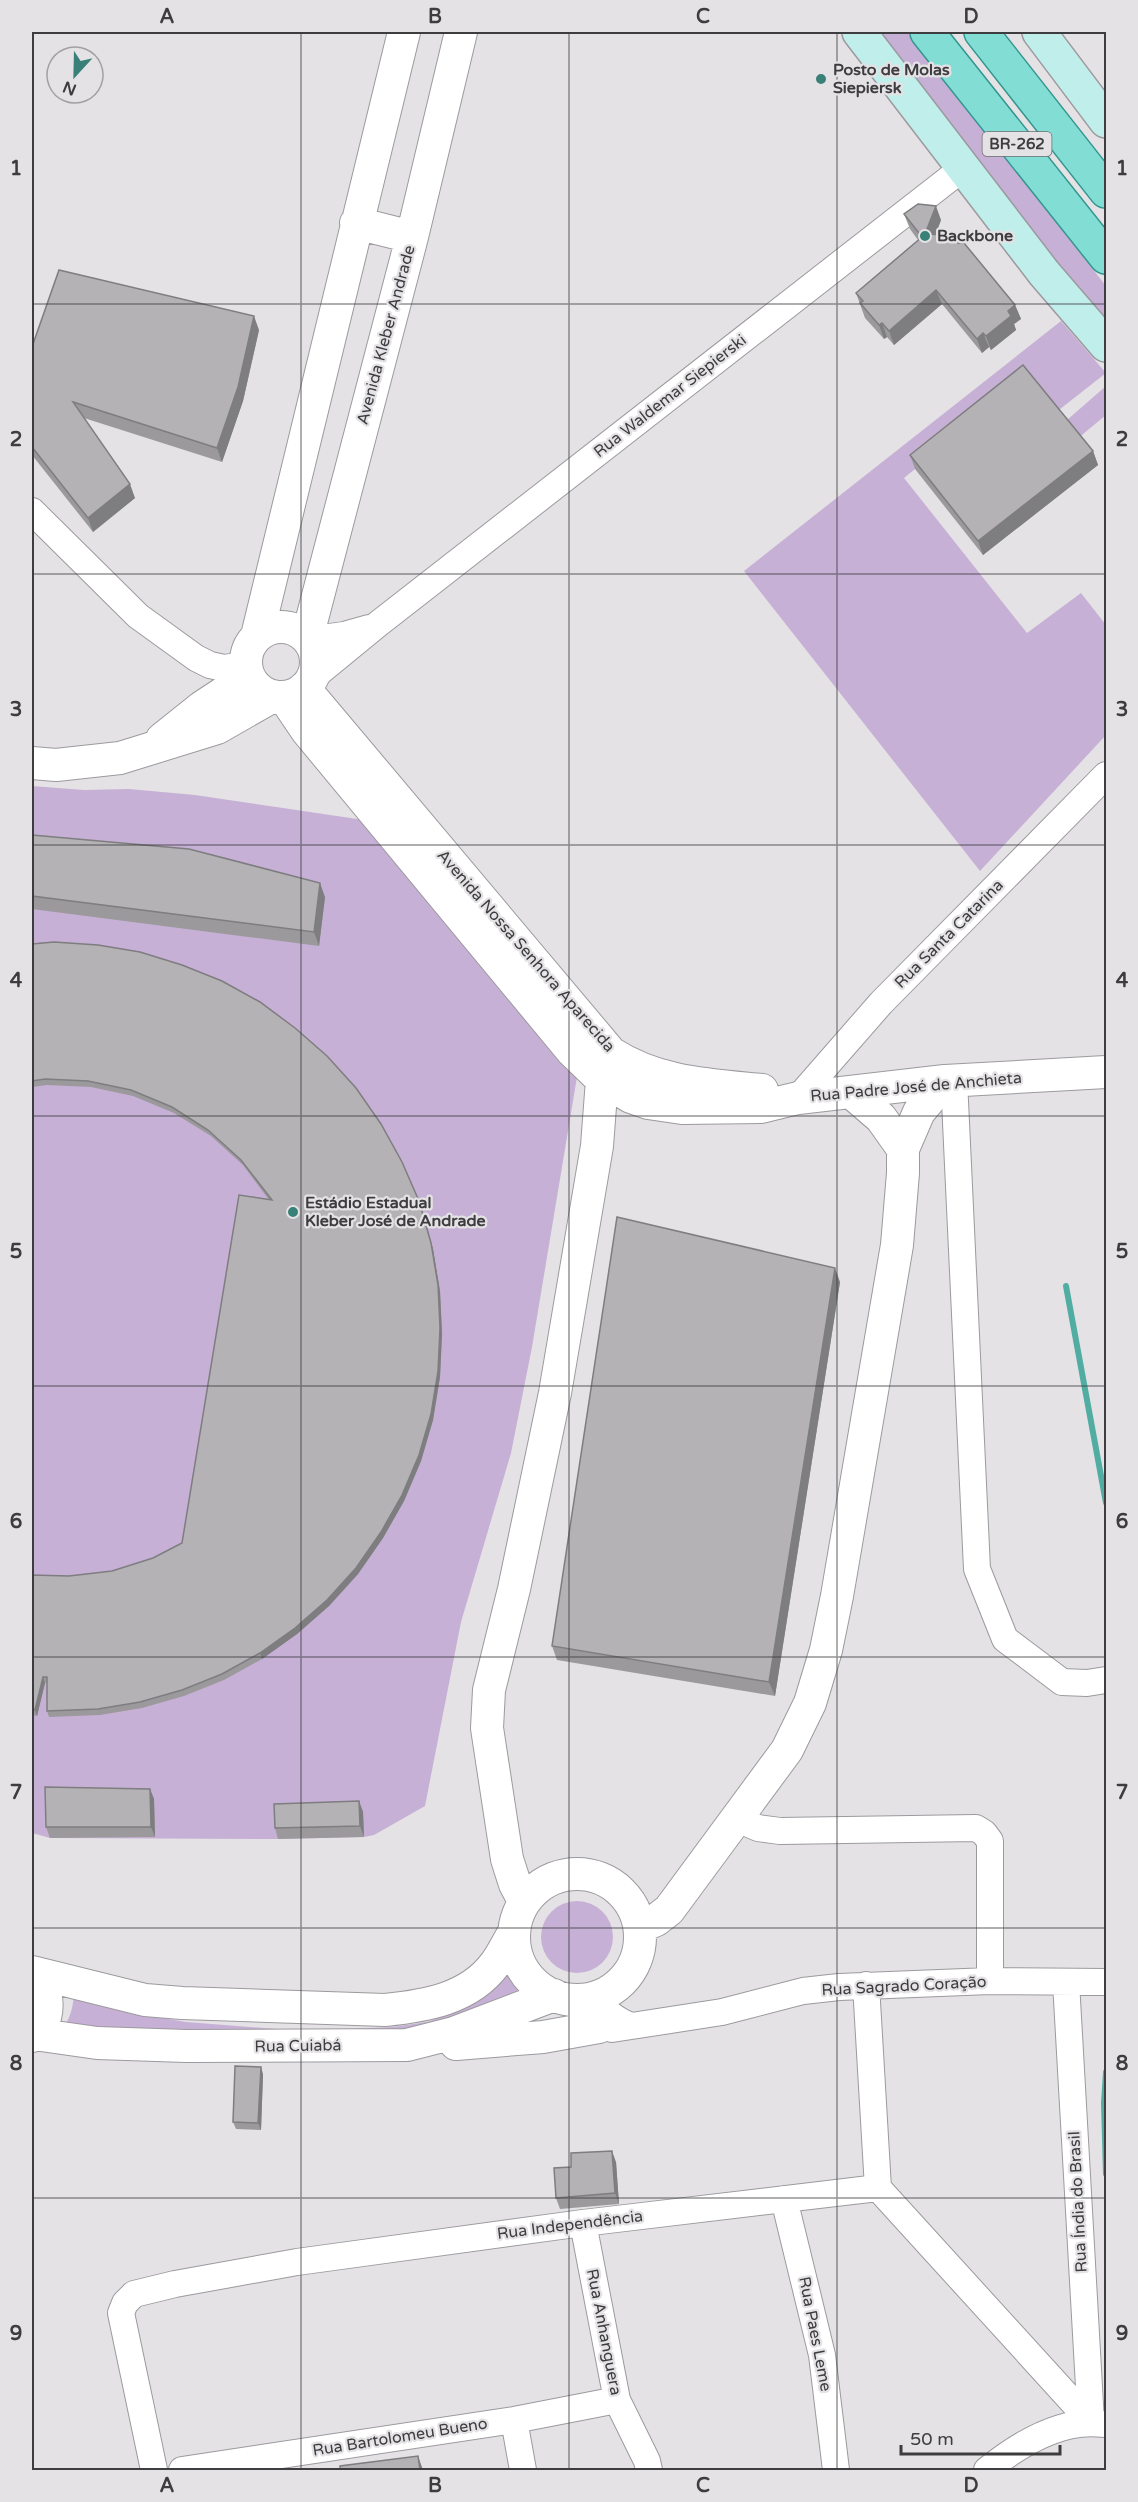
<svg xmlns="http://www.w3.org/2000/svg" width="1138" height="2502" font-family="'Varela Round',sans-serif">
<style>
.green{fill:#c7b0d6}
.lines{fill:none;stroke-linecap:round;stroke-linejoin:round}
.stream{stroke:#51ada2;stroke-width:6}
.minor-casing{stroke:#9c9a9e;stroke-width:28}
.tertiary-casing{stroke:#9c9a9e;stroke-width:34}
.secondary-casing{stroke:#9c9a9e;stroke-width:36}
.primary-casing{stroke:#33968e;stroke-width:36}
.minor{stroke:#fff;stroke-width:26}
.tertiary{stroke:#fff;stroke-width:32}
.secondary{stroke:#c0eeea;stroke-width:33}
.primary{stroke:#82ddd5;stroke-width:33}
.wall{fill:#9b999c}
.shaded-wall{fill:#7e7d7f}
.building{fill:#b4b2b5;stroke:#7e7d7f;stroke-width:1.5}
.grid{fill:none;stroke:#3d3c3e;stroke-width:1.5;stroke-opacity:0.55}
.poi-dot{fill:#398078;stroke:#e4e2e5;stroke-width:2}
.labels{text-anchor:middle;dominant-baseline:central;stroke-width:4.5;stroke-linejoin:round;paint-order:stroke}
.shield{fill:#e4e2e5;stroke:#6f6e70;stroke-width:1.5}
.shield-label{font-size:15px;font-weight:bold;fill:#3d3c3e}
.poi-label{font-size:16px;font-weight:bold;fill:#3d3c3e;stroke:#e4e2e5;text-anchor:start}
.street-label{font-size:16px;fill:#3d3c3e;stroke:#e4e2e5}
.neatline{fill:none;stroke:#3d3c3e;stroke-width:2}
.grid-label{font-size:20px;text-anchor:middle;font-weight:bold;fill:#3d3c3e}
</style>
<rect width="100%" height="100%" fill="#e4e2e5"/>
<!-- green -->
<path class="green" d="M878,32H907L1106,286V321L1052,256Z
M1061,321L1106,373L1055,413L915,469L904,478L1027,633L1081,593L1106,625V735L980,871L744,571Z
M1106,386V415L1077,439L1067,420Z
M32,786L84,790L129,789L195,795L364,820L577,1077L532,1347L511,1453L461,1622L425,1806L374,1835L364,1837L278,1839L50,1838L32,1833Z
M541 1937a36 36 0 1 1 72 0a36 36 0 1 1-72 0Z
M509,1967L529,1992L446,2032L61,2031C70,2019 73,2009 74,1993L151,2016L186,2022L303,2031L393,2027L427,2022L455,2012Z"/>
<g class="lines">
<!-- stream -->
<path class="stream" d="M1066,1286L1106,1503
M1106,2072L1104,2103L1106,2174"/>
<!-- minor casing -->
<g class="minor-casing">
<path id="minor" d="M32,511L138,616L196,658L210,665L224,668L246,665
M308,640L344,635L369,628
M311,679L378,624L963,168
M954,1080L977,1569L1005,1639L1062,1682L1087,1683L1106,1680
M798,1098L881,1003L1106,775
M737,1819L758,1828L780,1831L976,1828L984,1833L990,1841V1981
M1066,1982L1091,2422
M866,1985L878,2188
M595,1998C606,2012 615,2020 631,2026
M572,2000C584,2016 593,2026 612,2029L722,2012L803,1991L839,1987L990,1981L1106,1982
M878,2188L1091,2422
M784,2199L822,2355L836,2470
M583,2223L617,2400L647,2461L649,2470
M514,2420L523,2470
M154,2470L121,2313L125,2303L134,2294L175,2284L297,2262L583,2223L878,2188
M182,2470L514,2420L617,2400
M987,2470C1018,2445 1061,2418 1103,2424"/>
</g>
<!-- tertiary casing -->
<g class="tertiary-casing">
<path id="tertiary" d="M356,223L412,237
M246 662a35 35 0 1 1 70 0a35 35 0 1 1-70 0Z
M257,636L404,32
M307,638L412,237L461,32
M304,688L611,1053C657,1083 709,1085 762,1090
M284,697L307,731L572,1051L602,1080L631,1097L648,1103L682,1108L761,1107L798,1098L945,1081L1106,1072
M162,739L202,707L249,676
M32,763L56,765L120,758L217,728L273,696
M852,1093L881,1118L903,1149
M514 1937a63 63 0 1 1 126 0a63 63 0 1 1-126 0Z
M524,1901L515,1884L507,1859L487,1728L489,1690L514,1589L555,1393L597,1146L602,1080
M640,1927L656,1920L669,1910L787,1750L810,1703L826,1650L837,1596L897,1245L903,1173V1149L919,1112L945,1081
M32,1972L145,2000L182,2003L385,2010C425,2006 469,1999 495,1964C502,1955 508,1942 514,1932
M32,1974C51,1991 52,2019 32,2036
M34,2034L97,2043L186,2046L407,2045L454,2033L554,1995
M456,2044L543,2037L599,2027"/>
</g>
<!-- secondary casing -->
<g class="secondary-casing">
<path id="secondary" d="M859,32L1044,273L1106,345
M1039,32L1106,121"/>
</g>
<!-- primary casing -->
<g class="primary-casing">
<path id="primary" d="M927,32L1106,257
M981,32L1106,191"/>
</g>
<!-- minor -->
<use href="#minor" class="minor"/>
<!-- tertiary -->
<use href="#tertiary" class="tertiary"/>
<!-- secondary -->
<use href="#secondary" class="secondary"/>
<!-- primary -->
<use href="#primary" class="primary"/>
</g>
<!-- wall -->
<path class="wall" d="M904,214L941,220L936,234L1015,305L1021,319L1014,324L1016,330L991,350L989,347L982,353L942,304L894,345L887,337L884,339L865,318L856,293L918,240L910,229Z
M259,330L243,401L222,462L84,418L135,498L93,532L32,455V347Z
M1093,451L1098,465L983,555L915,469L910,455Z
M32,835L325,897L319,946L32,909Z
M32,944L421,1207L433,1249L440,1291L442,1334L440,1377L433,1420L421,1461L404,1501L383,1538L358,1574L329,1606L297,1634L262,1659L224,1680L184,1696L142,1708L100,1715L49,1717L47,1711V1683H45L37,1716L32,1715V1575L69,1576L112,1571L153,1558L182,1543L269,1200L243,1165L211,1136L174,1113L133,1096L91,1087L47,1085L32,1087Z
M840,1282L775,1696L557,1660L552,1646Z
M150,1789L154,1799L155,1837L50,1838L46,1827Z
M359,1801L363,1812L364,1837L278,1839L275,1828Z
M263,2074L261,2130L236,2129L233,2122Z
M616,2162L619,2204L560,2209L556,2198L571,2167Z"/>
<!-- shaded-wall -->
<path class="shaded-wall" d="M936,206L941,220L930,248L925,234Z
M936,290L942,304L894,345L889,331Z
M1015,305L1021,319L1014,324L1016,330L991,350L986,336L1008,311Z
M254,316L259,330L243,401L222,462L217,448Z
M882,323L887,337L884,339L879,325Z
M983,333L989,347L982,353L977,339Z
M1093,451L1098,465L983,555L978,541Z
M130,484L135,498L93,532L88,518Z
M320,883L325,897L319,946L314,932Z
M421,1207L433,1249L440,1291L442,1334L440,1377L433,1420L421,1461L404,1501L383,1538L358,1574L329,1606L297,1634L262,1659L260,1653Z
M835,1268L840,1282L775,1696L769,1682Z
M43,1677L45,1683L37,1716L35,1710Z
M150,1789L154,1799L155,1837L151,1827Z
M359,1801L363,1812L364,1837L360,1826Z
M261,2067L263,2074L261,2130L258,2123Z
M612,2151L616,2162L619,2204L615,2193Z
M418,2456L423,2470H420Z"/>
<!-- building -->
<path class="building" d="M918,204L936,206L925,234L951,235L958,243H964L1015,305L1008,311L1011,316L986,336L983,333L977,339L936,290L889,331L882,323L879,325L860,303L863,301L856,293L922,237L904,214Z
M59,270L254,316L238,387L217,448L73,402L130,484L88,518L32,447V347Z
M1023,365L1093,451L978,541L910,455Z
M32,835L189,849L320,883L314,932L32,896Z
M54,942L98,945L140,952L182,965L222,981L260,1002L295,1028L327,1056L356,1088L381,1124L402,1162L419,1201L431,1243L438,1285L440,1328L438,1371L431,1414L419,1455L402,1495L381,1532L356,1568L327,1600L295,1628L260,1653L222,1674L182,1690L140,1702L98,1709L47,1711V1677H43L35,1710L32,1709V1575L69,1576L112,1571L153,1558L182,1543L239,1195L272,1200L241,1160L208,1130L172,1107L131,1090L88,1081L45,1079L32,1081V944Z
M617,1217L835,1268L769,1682L552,1646Z
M45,1787L150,1789L151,1827H46Z
M359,1801L360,1826L275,1828L274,1804Z
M235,2066L261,2067L258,2123L233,2122Z
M612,2151L615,2193L556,2198L554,2168L571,2167V2153Z
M418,2456L420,2470H340V2466Z"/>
<!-- grid -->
<path class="grid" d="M301,32V2470M569,32V2470M837,32V2470M32,304H1106M32,574H1106M32,845H1106M32,1116H1106M32,1386H1106M32,1657H1106M32,1928H1106M32,2198H1106"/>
<!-- markers -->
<g class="poi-dot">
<circle cx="821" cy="79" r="6"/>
<circle cx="925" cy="236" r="6"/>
<circle cx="293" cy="1212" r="6"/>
</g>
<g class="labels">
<!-- shield labels -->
<rect class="shield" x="982.5" y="132" width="69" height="24" rx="4.5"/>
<g class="shield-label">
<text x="1017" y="144">BR-262</text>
</g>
<!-- poi labels -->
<g class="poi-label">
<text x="833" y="70">Posto de Molas<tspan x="833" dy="18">Siepiersk</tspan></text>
<text x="937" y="236">Backbone</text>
<text x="305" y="1203">Estádio Estadual<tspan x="305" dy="18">Kleber José de Andrade</tspan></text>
</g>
<!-- street labels -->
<g class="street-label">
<text transform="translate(386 335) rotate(-75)">Avenida Kleber Andrade</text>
<text transform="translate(670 396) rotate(-38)">Rua Waldemar Siepierski</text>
<text transform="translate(949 934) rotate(-45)">Rua Santa Catarina</text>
<text transform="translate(526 951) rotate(49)">Avenida Nossa Senhora Aparecida</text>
<text transform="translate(916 1087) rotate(-5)">Rua Padre José de Anchieta</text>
<text transform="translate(904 1986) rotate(-3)">Rua Sagrado Coração</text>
<text transform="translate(298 2046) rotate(-1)">Rua Cuiabá</text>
<text transform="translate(1078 2202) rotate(-93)">Rua Índia do Brasil</text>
<text transform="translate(570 2225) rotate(-7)">Rua Independência</text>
<text transform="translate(604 2332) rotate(79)">Rua Anhanguera</text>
<text transform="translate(815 2334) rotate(79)">Rua Paes Leme</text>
<text transform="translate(400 2437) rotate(-9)">Rua Bartolomeu Bueno</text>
</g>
</g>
<!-- border -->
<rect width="1138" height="2502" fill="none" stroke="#e4e2e5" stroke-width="66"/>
<!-- north arrow -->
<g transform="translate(75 75) rotate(202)"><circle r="28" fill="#e4e2e5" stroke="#a1a0a2" stroke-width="1.5"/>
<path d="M0-4.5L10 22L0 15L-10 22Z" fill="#398078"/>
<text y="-9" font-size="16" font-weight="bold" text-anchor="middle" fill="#3d3c3e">N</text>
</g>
<!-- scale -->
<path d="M901 2445v9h159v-9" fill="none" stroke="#3d3c3e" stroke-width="3"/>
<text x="910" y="2445" font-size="18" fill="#3d3c3e" stroke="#e4e2e5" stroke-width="4.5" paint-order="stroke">50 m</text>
<rect x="33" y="33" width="1072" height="2436" class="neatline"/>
<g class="grid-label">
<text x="167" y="23">A</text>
<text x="435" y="23">B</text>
<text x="703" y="23">C</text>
<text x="971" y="23">D</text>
<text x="16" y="175">1</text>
<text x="1122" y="175">1</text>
<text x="16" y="446">2</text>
<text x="1122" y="446">2</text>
<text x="16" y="716">3</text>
<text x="1122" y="716">3</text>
<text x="16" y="987">4</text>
<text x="1122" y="987">4</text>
<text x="16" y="1258">5</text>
<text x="1122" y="1258">5</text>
<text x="16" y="1528">6</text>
<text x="1122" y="1528">6</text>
<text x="16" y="1799">7</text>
<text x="1122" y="1799">7</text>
<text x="16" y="2070">8</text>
<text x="1122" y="2070">8</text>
<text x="16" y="2340">9</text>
<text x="1122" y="2340">9</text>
<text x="167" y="2492">A</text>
<text x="435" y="2492">B</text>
<text x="703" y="2492">C</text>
<text x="971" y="2492">D</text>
</g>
</svg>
